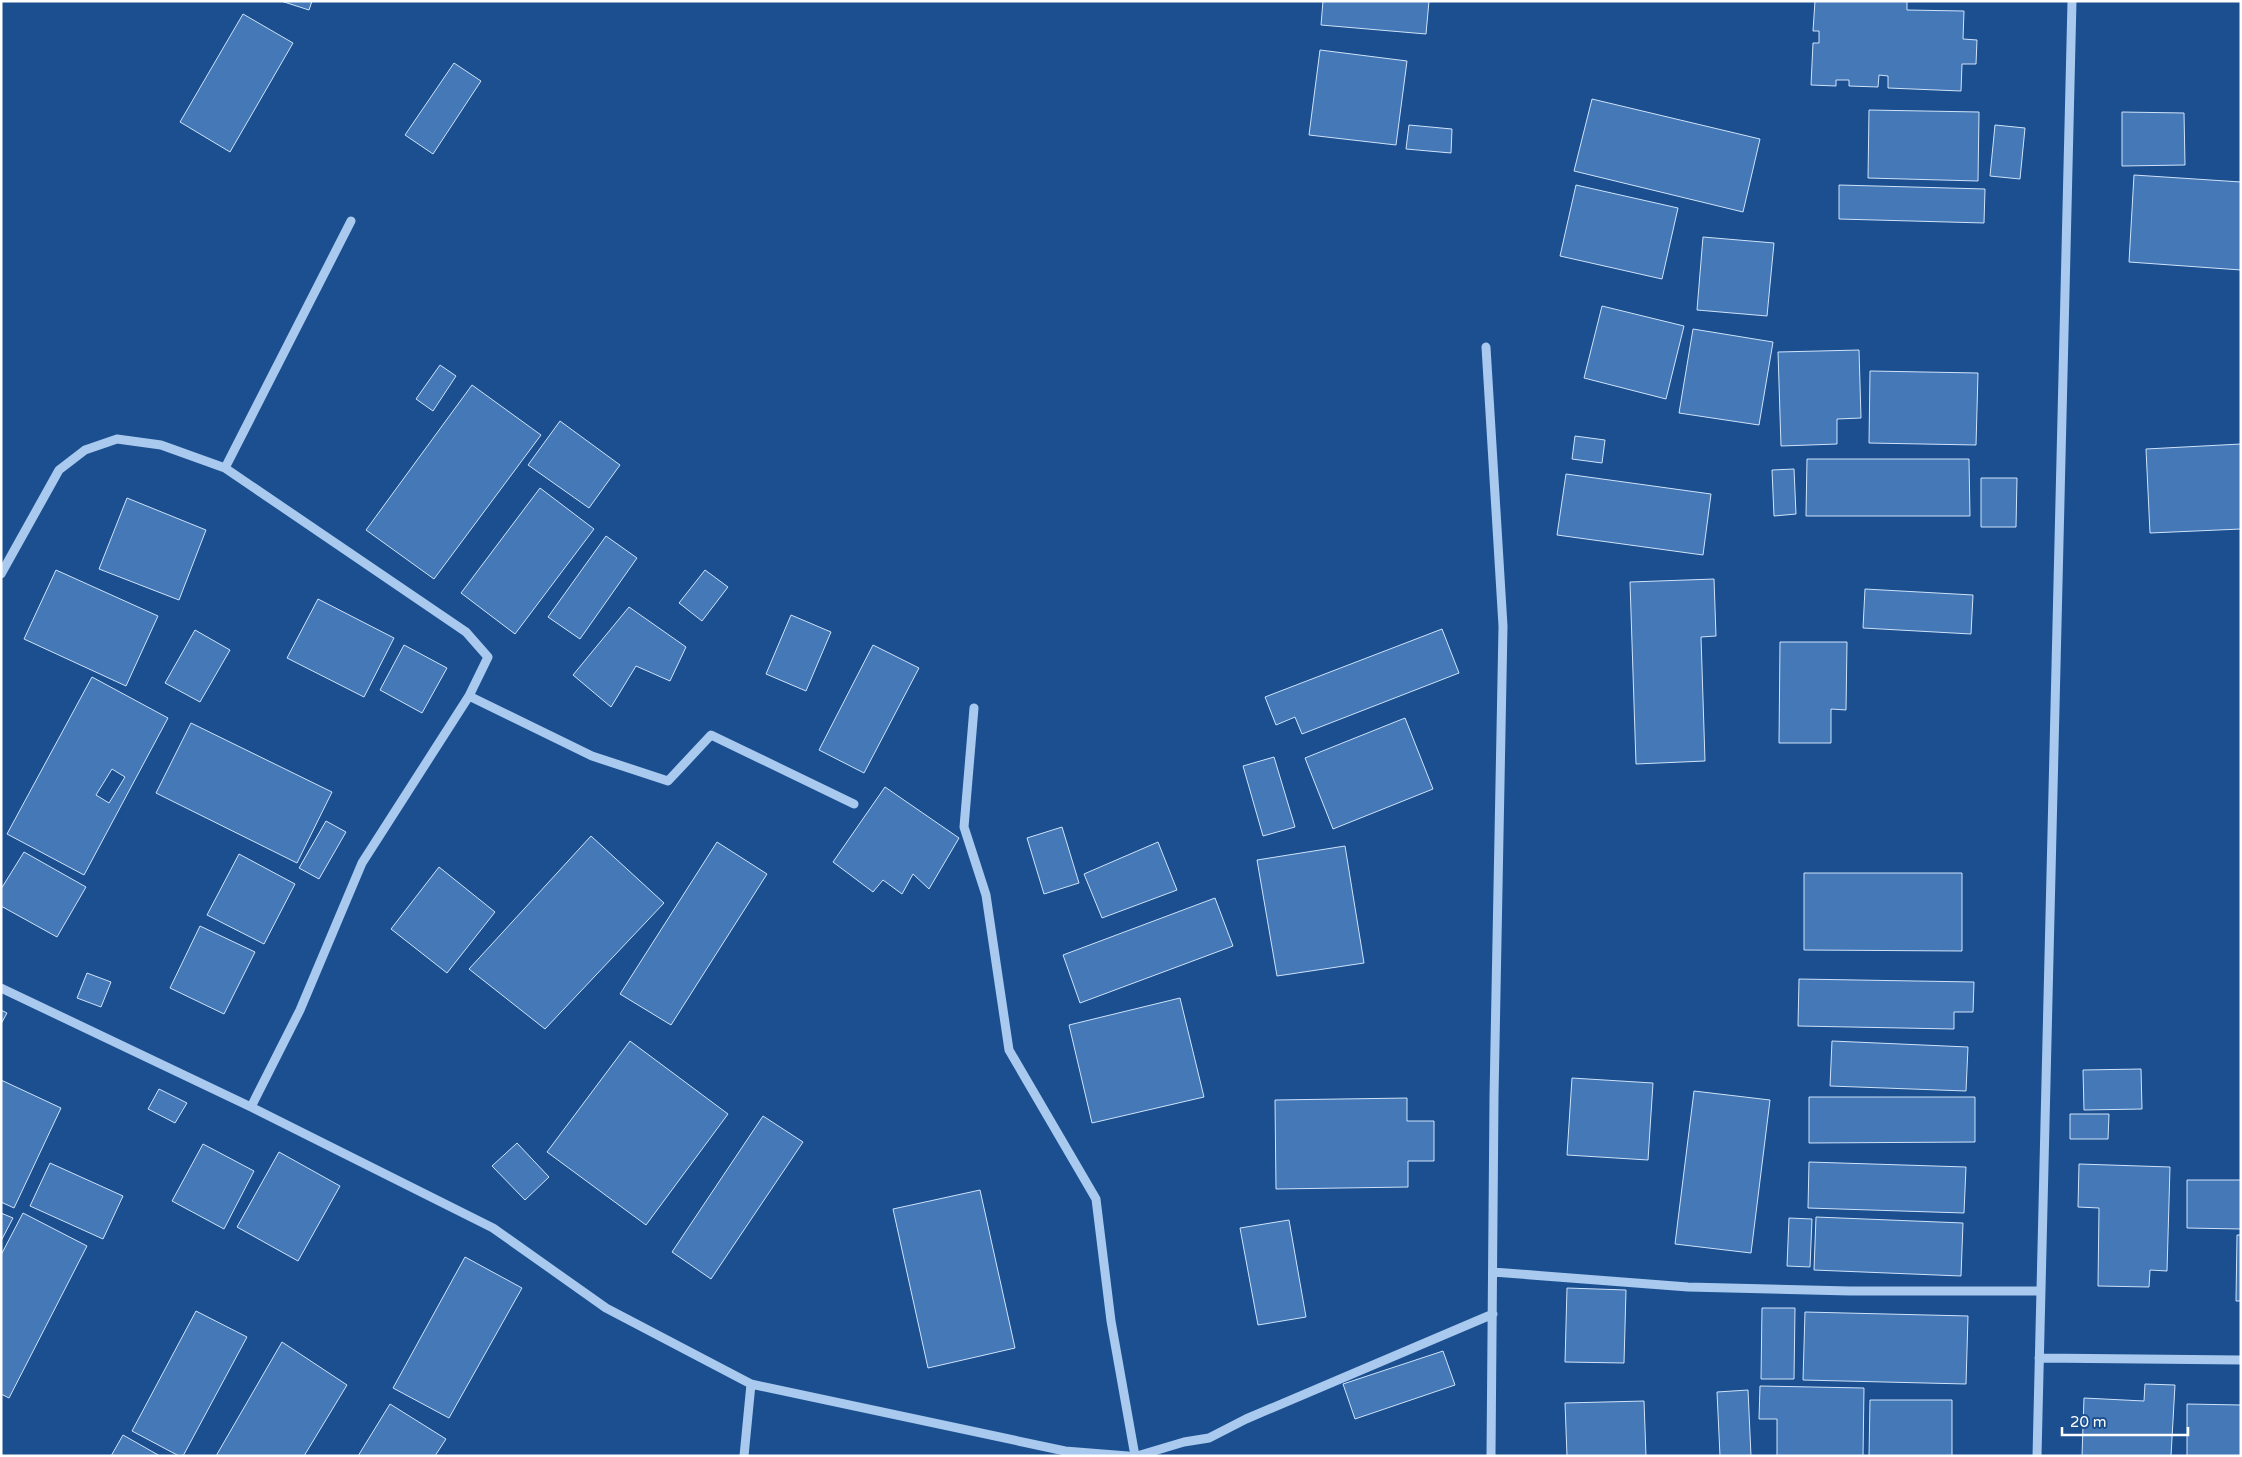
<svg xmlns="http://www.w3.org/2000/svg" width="2242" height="1457" font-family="'Varela Round',sans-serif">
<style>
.building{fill:#4478b7;stroke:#cfe3fa;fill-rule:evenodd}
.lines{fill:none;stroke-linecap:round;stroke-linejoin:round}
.minor{stroke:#a9c9ee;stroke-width:9}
</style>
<rect width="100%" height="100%" fill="#1b4f8f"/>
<!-- building -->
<path class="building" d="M281,1H312L309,10Z
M1323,1H1429L1426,34L1321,25Z
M1815,1H1907V10L1964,11L1963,39L1977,40L1976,64H1962L1961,91L1888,88V76L1879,75L1878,87L1849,86V80H1836V86L1811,85L1813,43H1819V31H1813Z
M243,14L293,43L230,152L180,122Z
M1320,50L1407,61L1396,145L1309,135Z
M454,63L481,81L433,154L405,135Z
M1592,99L1760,139L1743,212L1574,171Z
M1869,110L1979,112L1978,181L1868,178Z
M2122,112L2184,113L2185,165L2122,166Z
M1409,125L1452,129L1451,153L1406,149Z
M1995,125L2025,128L2020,179L1990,176Z
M2134,175L2241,182V270L2129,262Z
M1576,185L1678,208L1662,279L1560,256Z
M1839,185L1985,189L1984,223L1839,219Z
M1703,237L1774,243L1767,316L1697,310Z
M1602,306L1684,326L1666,399L1584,378Z
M1693,329L1773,342L1759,425L1679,413Z
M1859,350L1861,418L1837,419V444L1781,446L1778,352Z
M440,365L456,376L433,411L416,399Z
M1870,371L1978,373L1976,445L1869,443Z
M472,385L541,435L434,579L366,530Z
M560,421L620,465L589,508L528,465Z
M1575,436L1605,440L1602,463L1572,459Z
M2241,444V529L2150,533L2146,449Z
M1807,459H1969L1970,516H1806Z
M1794,469L1796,514L1774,516L1772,470Z
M1566,474L1711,494L1703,555L1557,535Z
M1981,478H2017L2016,527H1981Z
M540,488L594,529L515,634L461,593Z
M127,498L206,530L179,600L99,569Z
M606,536L637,558L580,639L548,617Z
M56,570L158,616L126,686L24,639Z
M705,570L728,587L702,621L679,603Z
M1714,579L1716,636L1701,637L1705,761L1636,764L1630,582Z
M1865,589L1973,595L1971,634L1863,628Z
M318,599L394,638L364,697L287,658Z
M629,607L686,647L670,681L636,666L611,707L573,675Z
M791,615L831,632L806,691L766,674Z
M1442,629L1459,673L1302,734L1295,717L1276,725L1265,697Z
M195,630L230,650L200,702L165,683Z
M1780,642H1847L1846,710L1831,709V743H1779Z
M404,645L447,668L422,713L380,690Z
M873,645L919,668L864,773L819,750Z
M92,677L168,718L84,875L7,834ZM112,769L125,777L109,803L96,795Z
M1405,718L1433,789L1333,829L1305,758Z
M191,723L332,792L297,863L156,793Z
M1274,757L1295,827L1263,836L1243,766Z
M885,787L959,838L929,889L913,874L902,894L883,880L873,892L833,862Z
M326,821L346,832L319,879L299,868Z
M1062,827L1079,883L1044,894L1027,838Z
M591,836L664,903L545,1029L469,969Z
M717,842L767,874L671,1025L620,994Z
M1158,842L1177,890L1102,918L1084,874Z
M1345,846L1364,963L1277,976L1257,860Z
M24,852L86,887L57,937L1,906V889Z
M239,854L295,884L264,944L207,915Z
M439,867L495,912L447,973L391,929Z
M1804,873H1962V951L1804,950Z
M1215,898L1233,946L1080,1003L1063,955Z
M200,926L255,952L224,1014L170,988Z
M87,973L111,982L101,1007L77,998Z
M1799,979L1974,982L1973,1012H1954V1029L1798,1026Z
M1180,998L1204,1097L1092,1123L1069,1025Z
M1,1010L7,1013L1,1024Z
M630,1041L728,1114L646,1225L547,1152Z
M1832,1041L1968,1047L1966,1091L1830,1086Z
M2141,1069L2142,1109L2084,1110L2083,1070Z
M1572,1078L1653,1083L1648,1160L1567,1155Z
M1,1080L61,1108L14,1208L1,1202Z
M159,1089L187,1103L175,1123L148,1109Z
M1694,1091L1770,1100L1751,1253L1675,1244Z
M1809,1097H1975V1142L1809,1143Z
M1407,1098V1121H1434V1161H1408V1187L1276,1189L1275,1100Z
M2070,1114H2109L2108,1139H2070Z
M763,1116L803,1142L711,1279L672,1252Z
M517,1143L549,1177L525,1200L492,1166Z
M203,1144L254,1171L224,1229L172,1201Z
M279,1152L340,1186L298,1261L237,1227Z
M1809,1162L1966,1167L1964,1213L1808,1208Z
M50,1163L123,1196L103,1239L30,1206Z
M2079,1164L2170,1167L2167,1271L2150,1270L2149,1287L2098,1286L2099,1208L2078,1207Z
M2187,1180H2241V1229L2187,1228Z
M980,1190L1015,1348L928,1368L893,1209Z
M1,1213L13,1218L1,1241Z
M23,1213L87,1246L9,1398L1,1394V1255Z
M1816,1217L1963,1223L1961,1276L1814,1270Z
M1789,1218L1812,1219L1810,1267L1787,1266Z
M1289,1220L1306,1317L1258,1325L1240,1228Z
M2237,1235H2241V1301H2236Z
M465,1257L522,1288L449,1418L393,1388Z
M1567,1288L1626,1290L1624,1363L1565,1362Z
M1762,1308H1795L1794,1379H1761Z
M196,1311L247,1337L183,1456H179L132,1431Z
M1805,1312L1968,1316L1966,1384L1803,1380Z
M282,1342L347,1385L304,1456H216Z
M1443,1351L1455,1385L1355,1419L1343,1384Z
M2145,1384L2175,1385L2171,1456H2082L2084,1398L2144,1401Z
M1760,1386L1864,1388L1863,1456H1777V1419H1759Z
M1748,1390L1751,1456H1720L1717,1392Z
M1870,1400H1952V1456H1869Z
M1644,1401L1646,1456H1567L1565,1403Z
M390,1404L446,1439L435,1456H358Z
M2187,1404L2241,1405V1456H2187Z
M123,1435L160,1456H111Z"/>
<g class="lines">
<!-- minor -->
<path class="minor" d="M1486,347L1503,626L1494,1097L1491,1456
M225,468L351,221
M1,574L59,470L85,450L117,439L161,445L225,468L466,632L488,657L469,696L362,863L300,1010L251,1107
M469,696L592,756L668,781L711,735L854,804
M974,708L964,827L986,895L1009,1050L1096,1199L1111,1321L1135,1456
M1,988L251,1107L493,1228L606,1308L751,1384L1065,1451L1128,1456
M1493,1272L1688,1287L1850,1291H2041
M2039,1358L2241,1360
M744,1456L751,1384
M1137,1456L1184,1442L1209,1438L1246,1419L1493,1314
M2037,1456L2072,1"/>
</g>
<!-- border -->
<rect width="2242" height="1457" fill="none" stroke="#ffffff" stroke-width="5"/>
<!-- scale -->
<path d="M2062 1427v8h126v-8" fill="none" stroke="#ffffff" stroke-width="2.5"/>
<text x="2070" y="1427" font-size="15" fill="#ffffff" stroke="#1b4f8f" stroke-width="4" paint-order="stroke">20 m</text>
</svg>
